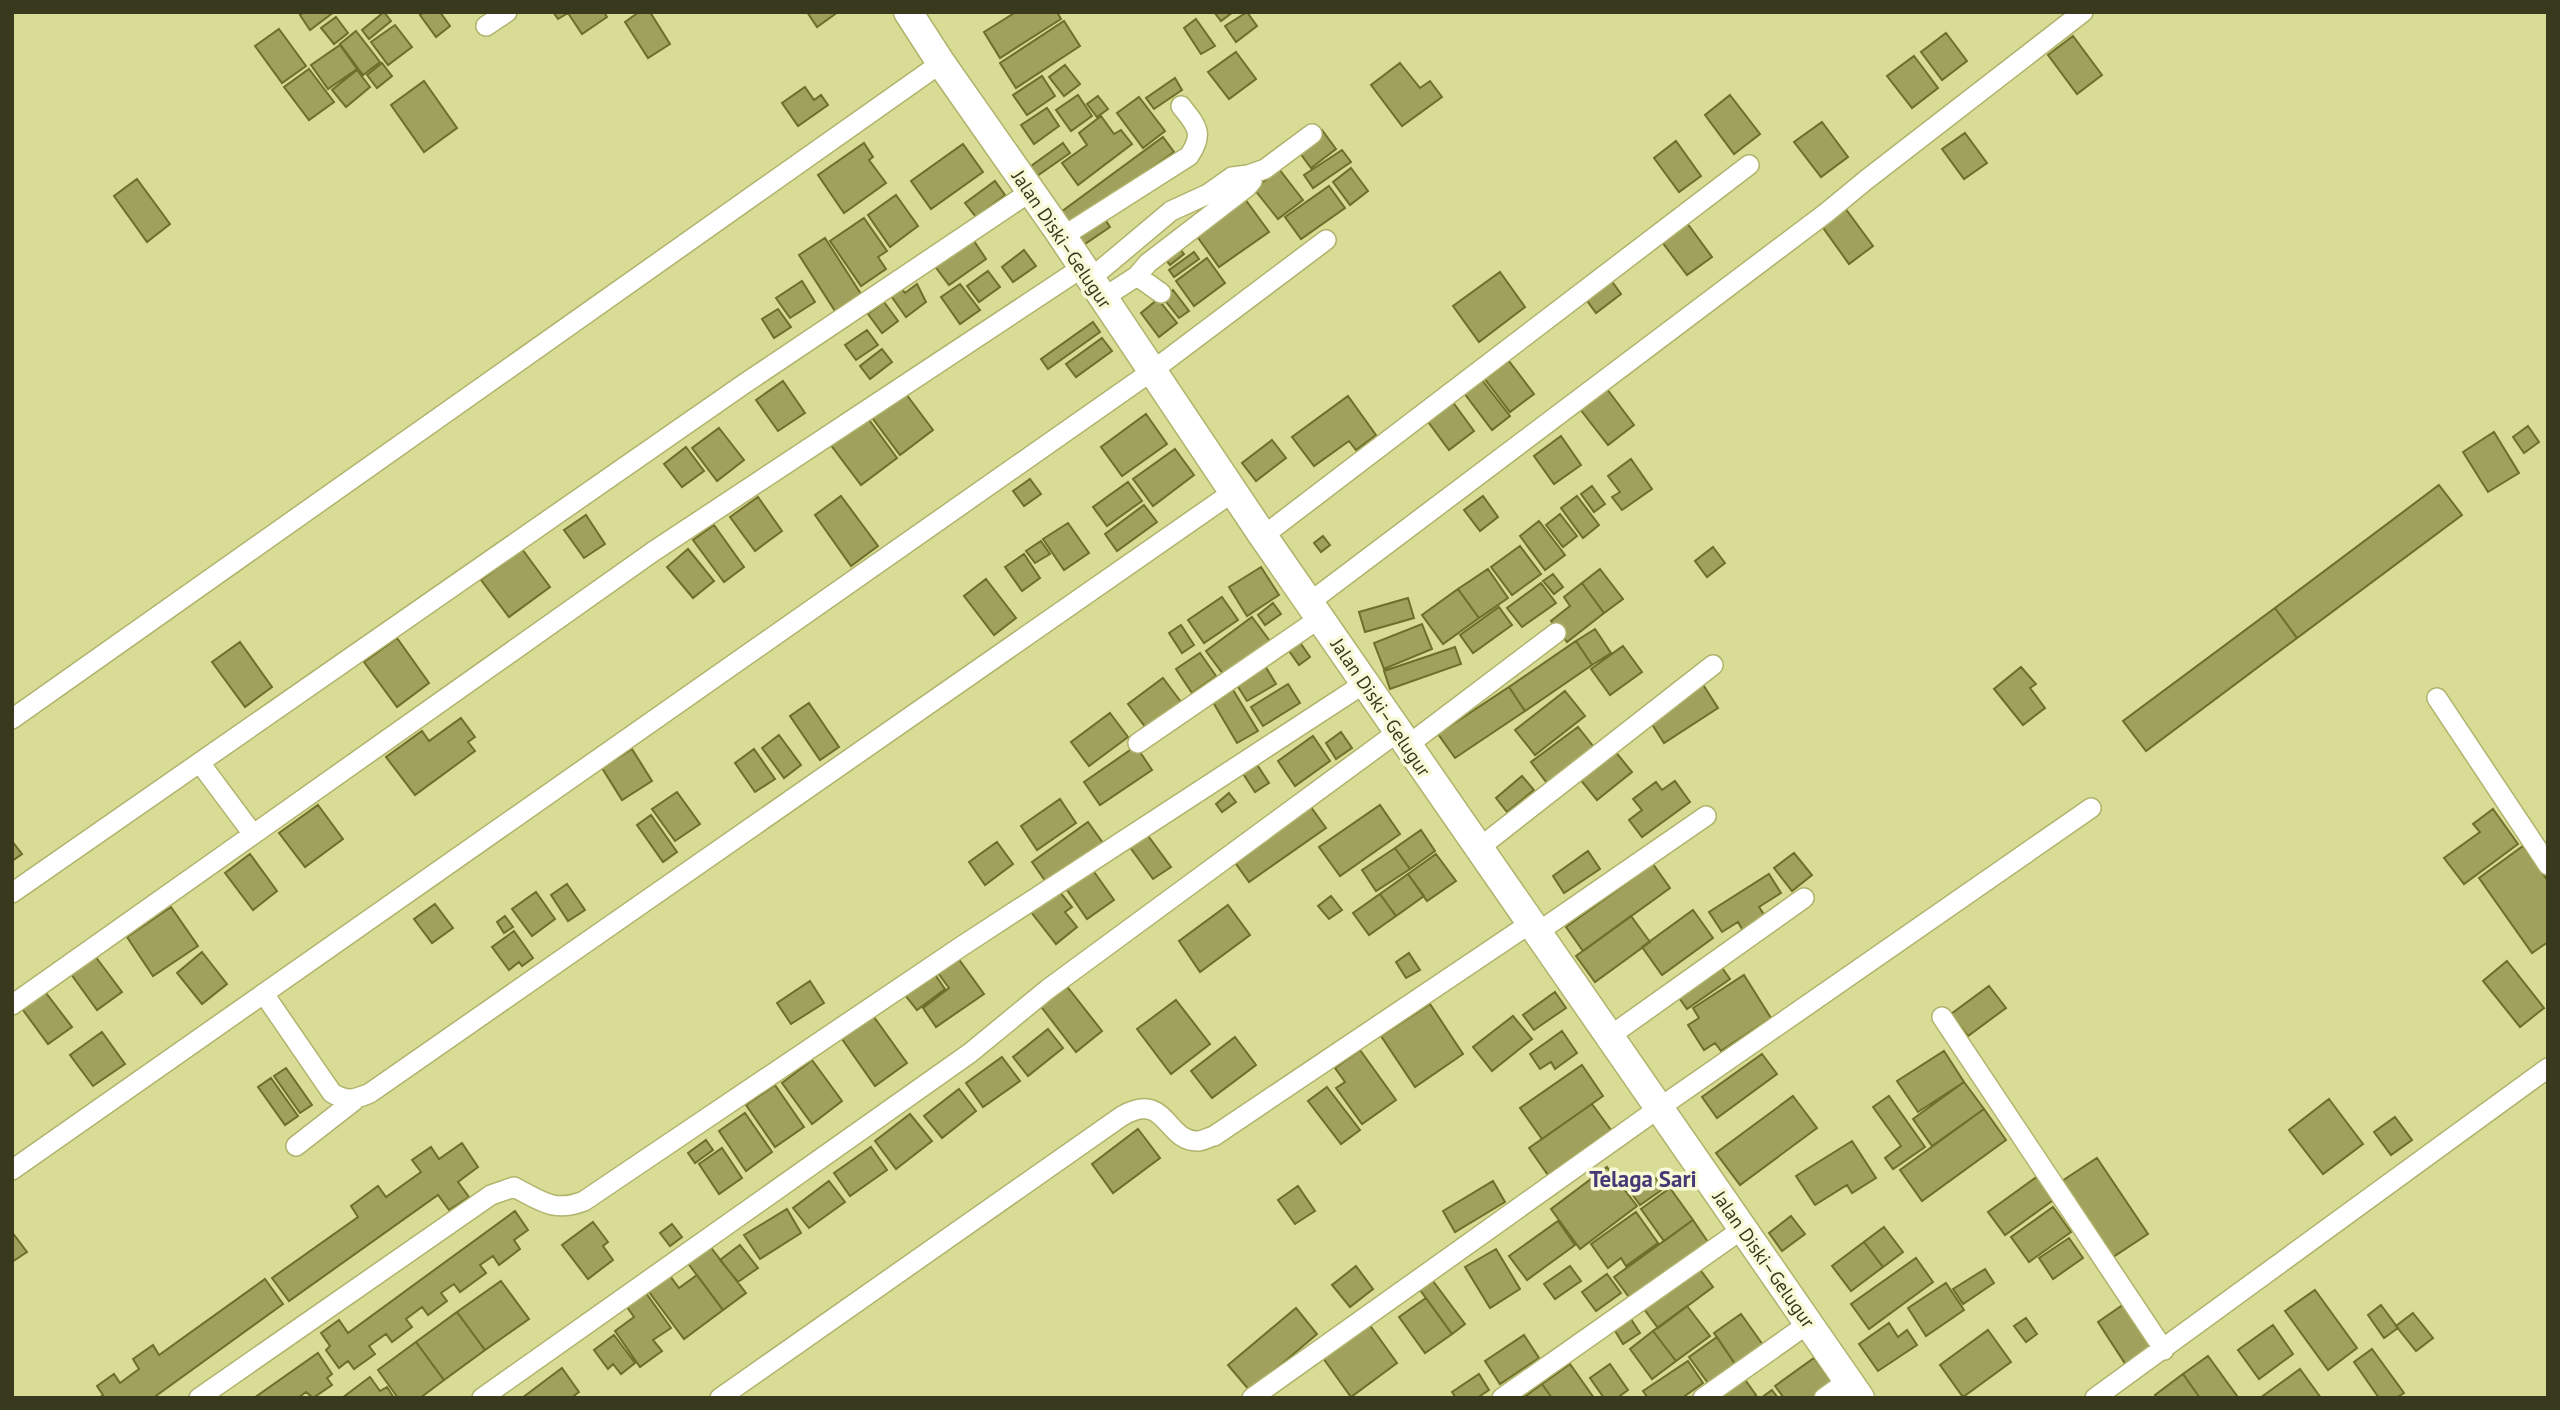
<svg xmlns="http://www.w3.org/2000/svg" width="2560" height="1410" font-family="'PT Sans',sans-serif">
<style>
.building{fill:#9fa15c;stroke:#6e6f29;stroke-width:2}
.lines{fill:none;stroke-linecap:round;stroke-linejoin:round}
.minor-casing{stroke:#b1b36d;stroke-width:22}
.secondary-casing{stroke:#b1b36d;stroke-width:31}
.minor{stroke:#fff;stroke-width:19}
.secondary{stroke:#fff;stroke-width:28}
.labels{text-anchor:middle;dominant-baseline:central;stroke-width:7;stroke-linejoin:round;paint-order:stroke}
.street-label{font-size:19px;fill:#393a1d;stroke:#f8fad7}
.quarter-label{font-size:23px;font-weight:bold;fill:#453975;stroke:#f8fad7}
</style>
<rect width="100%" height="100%" fill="#d9dc94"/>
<!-- building -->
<path class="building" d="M304,12H334L310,30L300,15Z
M384,12L391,21L369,39L362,30Z
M424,12H440L450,26L436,37L420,15Z
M553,12H604L607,17L582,34L568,13L558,19Z
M639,12H650L670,44L648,58L625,22Z
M807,12H838L817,27Z
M1016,12H1057L1061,19L1000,58L984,32Z
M1214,12H1233L1221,21Z
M1247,12L1257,26L1236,42L1225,26Z
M336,17L348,33L334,44L321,28Z
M1196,19L1215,46L1201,54L1184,28Z
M1064,21L1080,46L1016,88L1000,63Z
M395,25L412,47L388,65L371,42Z
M279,29L306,66L282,83L255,46Z
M356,31L380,62L363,75L340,44Z
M1946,33L1967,61L1942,80L1921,52Z
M2073,36L2102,75L2077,94L2048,55Z
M340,45L357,69L328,89L311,65Z
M1236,52L1256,79L1229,99L1208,72Z
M1914,56L1938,88L1912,108L1887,76Z
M382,63L392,76L377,88L367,75Z
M1400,63L1420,88L1430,81L1442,97L1402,126L1371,85Z
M1065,65L1080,84L1064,96L1049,77Z
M309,69L334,102L309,120L284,87Z
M357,70L370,87L346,107L332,90Z
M1042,76L1055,96L1027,115L1013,95Z
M1175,78L1182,90L1154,109L1146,98Z
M424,81L457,128L424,152L391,105Z
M805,87L814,100L821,95L828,105L798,126L782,103Z
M1078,95L1092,116L1071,131L1056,110Z
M1730,95L1760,134L1734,154L1705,115Z
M1098,96L1108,109L1097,117L1087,104Z
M1139,97L1165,131L1143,148L1117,113Z
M1047,108L1059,126L1034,144L1021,125Z
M1101,116L1114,134L1121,130L1132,144L1078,185L1062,163L1087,145L1079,133Z
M1822,122L1848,157L1821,177L1794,142Z
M1322,130L1336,149L1311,168L1297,149Z
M1965,133L1987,163L1964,179L1942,149Z
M1163,137L1174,152L1071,226L1061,212Z
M1676,141L1701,176L1679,192L1654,158Z
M864,143L873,157L869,160L886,183L844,213L818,175Z
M1063,143L1070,153L1037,176L1031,166Z
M963,144L983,172L931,209L911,181Z
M1342,150L1351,162L1313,188L1304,175Z
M1351,168L1368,191L1350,205L1333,182Z
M1279,169L1303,200L1278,219L1254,189Z
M137,179L170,224L147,242L114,196Z
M995,181L1005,195L976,217L965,203Z
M1329,186L1345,208L1301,239L1285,217Z
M896,195L918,226L890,247L868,215Z
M1245,199L1269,232L1219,267L1196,235Z
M1845,208L1873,246L1849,264L1821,225Z
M1101,213L1110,227L1082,246L1073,232Z
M864,218L887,251L878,257L886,269L861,286L830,241Z
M1687,223L1712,257L1687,275L1662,242Z
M1170,236L1184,254L1170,265L1156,247Z
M825,238L861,294L835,311L799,255Z
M972,238L986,259L949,285L934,265Z
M1024,250L1036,266L1013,282L1002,267Z
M1194,252L1199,259L1174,277L1169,270Z
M1207,258L1225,283L1194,306L1176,281Z
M988,271L1000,287L979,302L967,286Z
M1500,272L1525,307L1479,342L1453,306Z
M1611,280L1621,294L1596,313L1585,298Z
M802,281L815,302L790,318L776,298Z
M917,284L926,302L906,317L889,293L899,286L905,293Z
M960,284L980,310L960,324L941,297Z
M1173,290L1189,311L1179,318L1163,298Z
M1158,299L1177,323L1159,337L1141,313Z
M884,302L898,321L882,333L868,314Z
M778,309L791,327L774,338L762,319Z
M1093,322L1100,332L1048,369L1041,359Z
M867,330L878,345L856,360L845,345Z
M1102,338L1112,351L1076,377L1066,364Z
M882,349L892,362L870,379L860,366Z
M1509,361L1534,394L1510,412L1484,378Z
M1482,380L1510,416L1492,430L1464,393Z
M783,381L805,413L778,431L756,400Z
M1607,389L1634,425L1608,445L1580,409Z
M903,390L933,430L900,455L870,415Z
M1348,396L1376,435L1356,450L1349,441L1314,466L1292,437Z
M1452,401L1474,431L1449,450L1426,419Z
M1146,414L1167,444L1122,476L1101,447Z
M867,417L897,458L861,485L830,444Z
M2528,426L2539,442L2524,453L2513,437Z
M719,428L744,460L717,481L692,448Z
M2494,432L2519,473L2488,492L2463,452Z
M1561,436L1581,465L1554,484L1534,456Z
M1272,440L1286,458L1256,481L1242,463Z
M686,447L704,471L682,487L664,464Z
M1175,449L1194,475L1153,506L1133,479Z
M1631,459L1652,489L1622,510L1612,497L1620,492L1608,476Z
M1030,479L1041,494L1024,506L1013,491Z
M1128,482L1142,501L1107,526L1093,507Z
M2439,485L2462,515L2297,638L2275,608Z
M1592,486L1605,504L1594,512L1581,494Z
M841,496L878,546L851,566L815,515Z
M1483,496L1498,517L1480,531L1464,510Z
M1577,496L1599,525L1583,538L1561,508Z
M758,497L782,531L755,551L730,517Z
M1144,505L1157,522L1117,551L1105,534Z
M1560,514L1577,536L1563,547L1546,525Z
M586,515L605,544L584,558L564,530Z
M1539,521L1565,555L1545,570L1520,536Z
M1068,523L1089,553L1064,570L1043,539Z
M714,525L744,567L724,582L693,540Z
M1323,536L1330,545L1321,552L1314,543Z
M1041,541L1050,554L1035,563L1026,551Z
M1520,546L1541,574L1512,595L1491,567Z
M1713,547L1725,563L1707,577L1695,561Z
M522,549L550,587L509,617L481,580Z
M688,549L714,581L693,598L667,567Z
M1024,554L1040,578L1022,591L1005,567Z
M1261,567L1279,595L1247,616L1229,587Z
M1488,569L1508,598L1479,618L1458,589Z
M1600,569L1623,599L1604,613L1582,583Z
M1553,574L1563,587L1554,594L1543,581Z
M986,579L1016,618L994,635L964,596Z
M1541,583L1556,603L1522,627L1507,608Z
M1582,583L1604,613L1567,642L1551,621L1570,606L1564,597Z
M1458,589L1479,618L1443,644L1422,615Z
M1222,597L1238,620L1204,643L1188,620Z
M1408,598L1414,618L1365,632L1359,612Z
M1273,603L1281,614L1265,625L1258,615Z
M1499,607L1512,625L1473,653L1460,635Z
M2275,608L2297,638L2146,751L2123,721Z
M1252,617L1272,644L1226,678L1206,651Z
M1422,624L1432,649L1384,669L1374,643Z
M1181,625L1194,645L1182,653L1169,633Z
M1595,629L1611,653L1592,665L1576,641Z
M397,638L429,683L397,707L364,662Z
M1299,641L1310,657L1299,665L1287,648Z
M1576,641L1592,665L1525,711L1509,687Z
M240,642L272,687L245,707L212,662Z
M1623,646L1642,672L1610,695L1591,669Z
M1455,647L1461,664L1390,689L1384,671Z
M1200,653L1216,676L1192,693L1176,669Z
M1264,664L1276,684L1247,701L1235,682Z
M2021,667L2036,684L2030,688L2045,708L2023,725L1994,689Z
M1163,678L1181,702L1146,728L1128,704Z
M1702,683L1718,708L1664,743L1648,718Z
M1288,684L1300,703L1263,726L1251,707Z
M1230,685L1258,731L1237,743L1210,697Z
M1509,687L1525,711L1455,758L1438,734Z
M1565,691L1585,716L1535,755L1515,730Z
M809,703L839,747L820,760L790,716Z
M1110,713L1128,737L1089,766L1071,742Z
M461,718L475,737L468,742L475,751L415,795L386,757L422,731L429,741Z
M1578,727L1597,751L1550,787L1531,762Z
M1341,732L1352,748L1336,759L1326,743Z
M779,735L801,765L784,778L762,748Z
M1313,736L1330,761L1295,786L1278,761Z
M1136,746L1152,770L1100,805L1084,782Z
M632,749L652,781L622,800L602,768Z
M754,749L775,779L755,792L735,763Z
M1614,750L1632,772L1597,800L1579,778Z
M1254,760L1269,783L1255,792L1240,769Z
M1522,776L1534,790L1507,812L1496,798Z
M1675,781L1690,802L1642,837L1629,820L1642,810L1633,799L1656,782L1662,790Z
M677,792L700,824L675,841L652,809Z
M1229,793L1236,802L1222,812L1216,804Z
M1060,799L1076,823L1037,850L1021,826Z
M1308,803L1326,828L1249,882L1231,857Z
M318,805L343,839L305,867L279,833Z
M1380,805L1400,834L1340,876L1319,847Z
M2493,809L2518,844L2464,884L2444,858L2480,832L2473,824Z
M651,815L677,852L663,862L637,825Z
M1088,822L1103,843L1046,882L1032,862Z
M1421,830L1435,851L1410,869L1395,848Z
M1146,833L1171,867L1153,879L1129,846Z
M12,841L22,854L12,861Z
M997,842L1013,864L985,885L969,862Z
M2523,846L2548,881V942L2532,953L2479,878Z
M1395,848L1410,869L1376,891L1362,870Z
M1588,851L1600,869L1564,893L1553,876Z
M1794,853L1812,875L1792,891L1774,868Z
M250,854L277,891L253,910L225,873Z
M1436,854L1456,881L1427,901L1408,874Z
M1653,864L1670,888L1583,951L1566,927Z
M1092,869L1114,900L1087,919L1065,887Z
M1408,874L1424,896L1396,916L1380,894Z
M1769,874L1781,893L1759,907L1765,916L1743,931L1738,922L1722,932L1709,912Z
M567,884L585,910L568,921L551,895Z
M1059,891L1072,907L1065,912L1077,927L1056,944L1031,912Z
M536,892L555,919L532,936L512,909Z
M1380,894L1396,916L1369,935L1353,913Z
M1331,896L1342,910L1329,919L1318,906Z
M435,904L453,928L432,943L414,919Z
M1228,905L1250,935L1200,972L1179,941Z
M171,907L198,946L153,976L127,937Z
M1693,910L1713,938L1662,975L1642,947Z
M505,916L513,927L504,933L497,922Z
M1631,916L1650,942L1595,982L1576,956Z
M514,931L533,958L522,966L519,962L509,970L492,947Z
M202,952L227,984L202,1004L177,973Z
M1409,953L1420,970L1406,978L1396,962Z
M1713,955L1730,979L1687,1009L1670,985Z
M95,956L122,992L97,1010L71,974Z
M958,958L984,994L936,1027L923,1008L949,988L938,973Z
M2507,961L2544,1008L2520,1027L2483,981Z
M934,973L945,989L917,1010L905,995Z
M1744,975L1771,1018L1721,1051L1715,1043L1704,1050L1688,1025L1699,1018L1693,1008Z
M810,981L824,1003L791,1024L777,1003Z
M1065,984L1102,1031L1076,1052L1039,1004Z
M1989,986L2006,1008L1968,1036L1951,1014Z
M43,989L72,1027L48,1044L20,1006Z
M1555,992L1566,1008L1534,1030L1523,1015Z
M1176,1000L1210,1044L1171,1074L1137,1029Z
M1430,1004L1463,1054L1415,1087L1381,1036Z
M1513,1016L1532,1039L1492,1071L1473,1047Z
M874,1017L907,1063L875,1086L842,1039Z
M1048,1029L1063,1048L1028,1076L1013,1057Z
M1562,1031L1577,1053L1555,1069L1551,1062L1540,1069L1530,1054Z
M102,1032L125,1064L93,1086L70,1055Z
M1235,1037L1256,1065L1212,1098L1191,1071Z
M1360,1050L1396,1100L1362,1124L1336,1088L1345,1082L1335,1068Z
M1944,1051L1964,1082L1918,1112L1897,1081Z
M1762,1054L1777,1074L1717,1118L1702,1097Z
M1002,1057L1020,1081L983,1107L966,1083Z
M812,1060L842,1101L812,1124L782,1083Z
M1582,1065L1603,1096L1542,1139L1520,1108Z
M286,1068L312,1105L300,1113L274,1076Z
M271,1078L298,1116L285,1125L258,1087Z
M1964,1082L1984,1109L1932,1146L1913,1119Z
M775,1085L804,1127L775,1147L746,1105Z
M1327,1087L1360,1130L1341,1144L1308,1101Z
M959,1089L976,1111L942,1138L924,1116Z
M1793,1096L1817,1128L1740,1185L1716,1153Z
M1889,1096L1925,1147L1893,1169L1885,1158L1901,1146L1873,1107Z
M2329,1099L2363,1144L2323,1174L2289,1130Z
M1592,1104L1611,1130L1548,1175L1529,1148Z
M1984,1109L2006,1140L1922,1201L1900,1170Z
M745,1113L772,1152L746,1171L719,1131Z
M910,1114L932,1141L896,1169L875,1141Z
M2395,1117L2412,1140L2391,1155L2374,1132Z
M1138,1129L1160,1158L1113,1193L1092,1164Z
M706,1140L713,1150L695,1163L688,1153Z
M1852,1141L1876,1178L1852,1193L1847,1185L1815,1205L1796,1176Z
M462,1143L478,1167L458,1182L469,1197L449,1210L438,1195L289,1301L272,1278L358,1217L351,1206L378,1186L386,1197L421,1172L412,1160L431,1147L439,1159Z
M871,1147L887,1170L850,1196L834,1173Z
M722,1148L742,1178L719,1194L699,1164Z
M2097,1158L2148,1234L2113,1257L2062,1181Z
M1607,1167L1637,1206L1580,1249L1551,1209Z
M2042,1173L2059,1196L2005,1235L1988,1212Z
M1656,1178L1663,1189L1640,1205L1632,1194Z
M829,1181L845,1202L809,1228L793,1208Z
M1493,1181L1505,1202L1455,1232L1443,1211Z
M1298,1186L1315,1211L1295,1224L1278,1200Z
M1670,1188L1693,1220L1664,1241L1641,1209Z
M2053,1207L2071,1232L2029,1262L2011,1237Z
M787,1209L801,1233L760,1259L744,1235Z
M515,1211L528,1230L514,1240L520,1249L499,1265L493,1256L480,1265L486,1273L460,1292L454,1284L441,1293L447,1301L428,1315L422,1307L406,1319L412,1327L392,1342L386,1334L369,1346L375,1354L354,1369L348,1361L339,1368L326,1350L330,1346L321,1333L339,1320L348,1333Z
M1636,1212L1658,1243L1626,1266L1621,1258L1608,1268L1591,1244Z
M1791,1216L1805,1234L1782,1251L1769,1233Z
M1693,1220L1710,1245L1632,1301L1614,1277Z
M1558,1221L1575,1245L1527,1280L1509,1256Z
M593,1222L608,1242L603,1246L613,1260L588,1279L562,1245Z
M672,1224L682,1237L670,1246L660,1233Z
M1884,1227L1903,1252L1883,1267L1864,1242Z
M12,1232L27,1252L12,1262Z
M2069,1238L2083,1258L2053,1279L2039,1258Z
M1864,1242L1883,1267L1851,1291L1832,1266Z
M709,1245L746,1293L723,1310L687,1262Z
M740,1245L758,1268L738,1282L720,1260Z
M1496,1249L1520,1289L1490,1308L1465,1267Z
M1916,1258L1933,1282L1869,1329L1851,1304Z
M1696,1264L1713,1287L1658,1328L1641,1305Z
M1356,1266L1373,1289L1350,1307L1332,1285Z
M1570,1266L1581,1281L1555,1299L1544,1284Z
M1985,1269L1994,1283L1963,1304L1953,1289Z
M1607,1274L1621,1293L1596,1311L1582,1292Z
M697,1275L723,1310L684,1339L649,1292L670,1276L679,1288Z
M265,1279L283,1304L153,1398H99L103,1395L97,1386L114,1374L120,1383L139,1369L133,1359L153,1345L159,1355Z
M501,1281L529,1319L485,1350L457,1312Z
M1433,1281L1465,1324L1452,1334L1420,1290Z
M1946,1283L1964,1310L1926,1336L1908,1308Z
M2315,1290L2357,1348L2328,1370L2285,1311Z
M646,1293L671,1328L653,1340L662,1351L640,1367L615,1331L634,1317L627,1307Z
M1426,1298L1452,1334L1425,1353L1399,1317Z
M2127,1302L2155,1345L2126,1365L2098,1322Z
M2381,1305L2398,1328L2384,1338L2368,1315Z
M1687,1306L1710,1336L1676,1361L1653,1331Z
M1296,1308L1317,1334L1250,1391L1228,1365Z
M457,1312L485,1350L444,1380L416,1342Z
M1627,1313L1640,1333L1623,1344L1611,1324Z
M2413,1313L2433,1338L2416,1351L2396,1326Z
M1741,1314L1763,1345L1735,1364L1714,1333Z
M2026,1318L2037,1334L2026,1342L2014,1326Z
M1889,1323L1898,1337L1907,1330L1917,1345L1878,1371L1859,1344Z
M1369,1324L1397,1363L1351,1397L1323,1358Z
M2273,1325L2293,1354L2259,1379L2238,1350Z
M1988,1330L2011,1362L1963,1397L1940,1365Z
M1653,1331L1676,1361L1652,1379L1630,1349Z
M614,1335L635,1363L621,1374L613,1364L608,1369L594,1350Z
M1524,1335L1539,1358L1500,1384L1485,1361Z
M1717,1337L1735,1364L1708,1383L1689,1357Z
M416,1342L444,1380L420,1398H398L378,1370Z
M2372,1349L2404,1393L2396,1398H2379L2354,1362Z
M318,1353L332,1374L327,1378L332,1385L313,1398L306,1392L298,1398H254Z
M2208,1356L2237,1396L2235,1398H2200L2183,1374Z
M1814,1358L1834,1385L1816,1398H1784L1775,1386Z
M1688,1361L1703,1383L1682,1398H1648L1643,1391Z
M1570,1364L1594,1398H1552L1542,1384Z
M1610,1364L1628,1390L1617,1398H1604L1590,1378Z
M562,1368L579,1392L571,1398H522Z
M2300,1369L2321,1398H2260Z
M1479,1374L1489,1390L1477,1398H1456L1452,1392Z
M1741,1374L1756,1395L1752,1398H1707Z
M2183,1374L2200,1398H2157L2155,1395Z
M370,1377L380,1391L387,1387L394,1398H342Z
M1542,1384L1552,1398H1523Z
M1772,1390L1778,1398H1761Z"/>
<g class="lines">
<!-- minor casing -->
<g class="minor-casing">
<path id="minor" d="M486,26L507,12
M1062,237L1189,156C1205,133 1196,125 1181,106
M1137,276L1148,263L1247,187L1252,181L1254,173
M1090,279L1171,211L1208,194L1232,177L1248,175L1265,169L1312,134
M1103,298L1137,276L1161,293
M1263,536L1749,165
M1310,602L1826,213L1866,180L2083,12
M2437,698L2548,865
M12,719L941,63
M1138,743L1320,618
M1408,745L1556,633
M200,763L253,834
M1479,848L1713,665
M12,893L744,384L1030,192
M1538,932L1706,816
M264,994L332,1093C347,1102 354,1100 370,1093L1233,492
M12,1005L654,551L1083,267
M1942,1017L2164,1350
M1610,1036L1804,898
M296,1146L355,1100
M12,1170L1152,371L1326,240
M199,1398L491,1195L514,1187C541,1201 554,1213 584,1201L962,946L1365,683
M482,1398L970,1053L1048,989L1399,731
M720,1398L1122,1116C1167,1090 1165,1142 1198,1141C1203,1141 1209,1137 1214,1136L1531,923
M1252,1398L1659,1108L2091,808
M1502,1398L1741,1230
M1703,1398L1809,1323
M1824,1398L1849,1380
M2095,1398L2548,1068"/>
</g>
<!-- secondary casing -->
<g class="secondary-casing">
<path id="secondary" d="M908,12L941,63L1058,230L1263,536L1860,1398"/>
</g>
<!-- minor -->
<use href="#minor" class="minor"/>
<!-- secondary -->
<use href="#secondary" class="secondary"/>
</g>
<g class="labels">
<!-- street labels -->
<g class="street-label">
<text transform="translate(1062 239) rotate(56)">Jalan Diski–Gelugur</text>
<text transform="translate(1381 707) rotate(56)">Jalan Diski–Gelugur</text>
<text transform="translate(1764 1259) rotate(55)">Jalan Diski–Gelugur</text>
</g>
<!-- quarter labels -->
<g class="quarter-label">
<text x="1643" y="1178">Telaga Sari</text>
</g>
</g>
<!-- border -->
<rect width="2560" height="1410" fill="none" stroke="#393a1d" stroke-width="28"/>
</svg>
